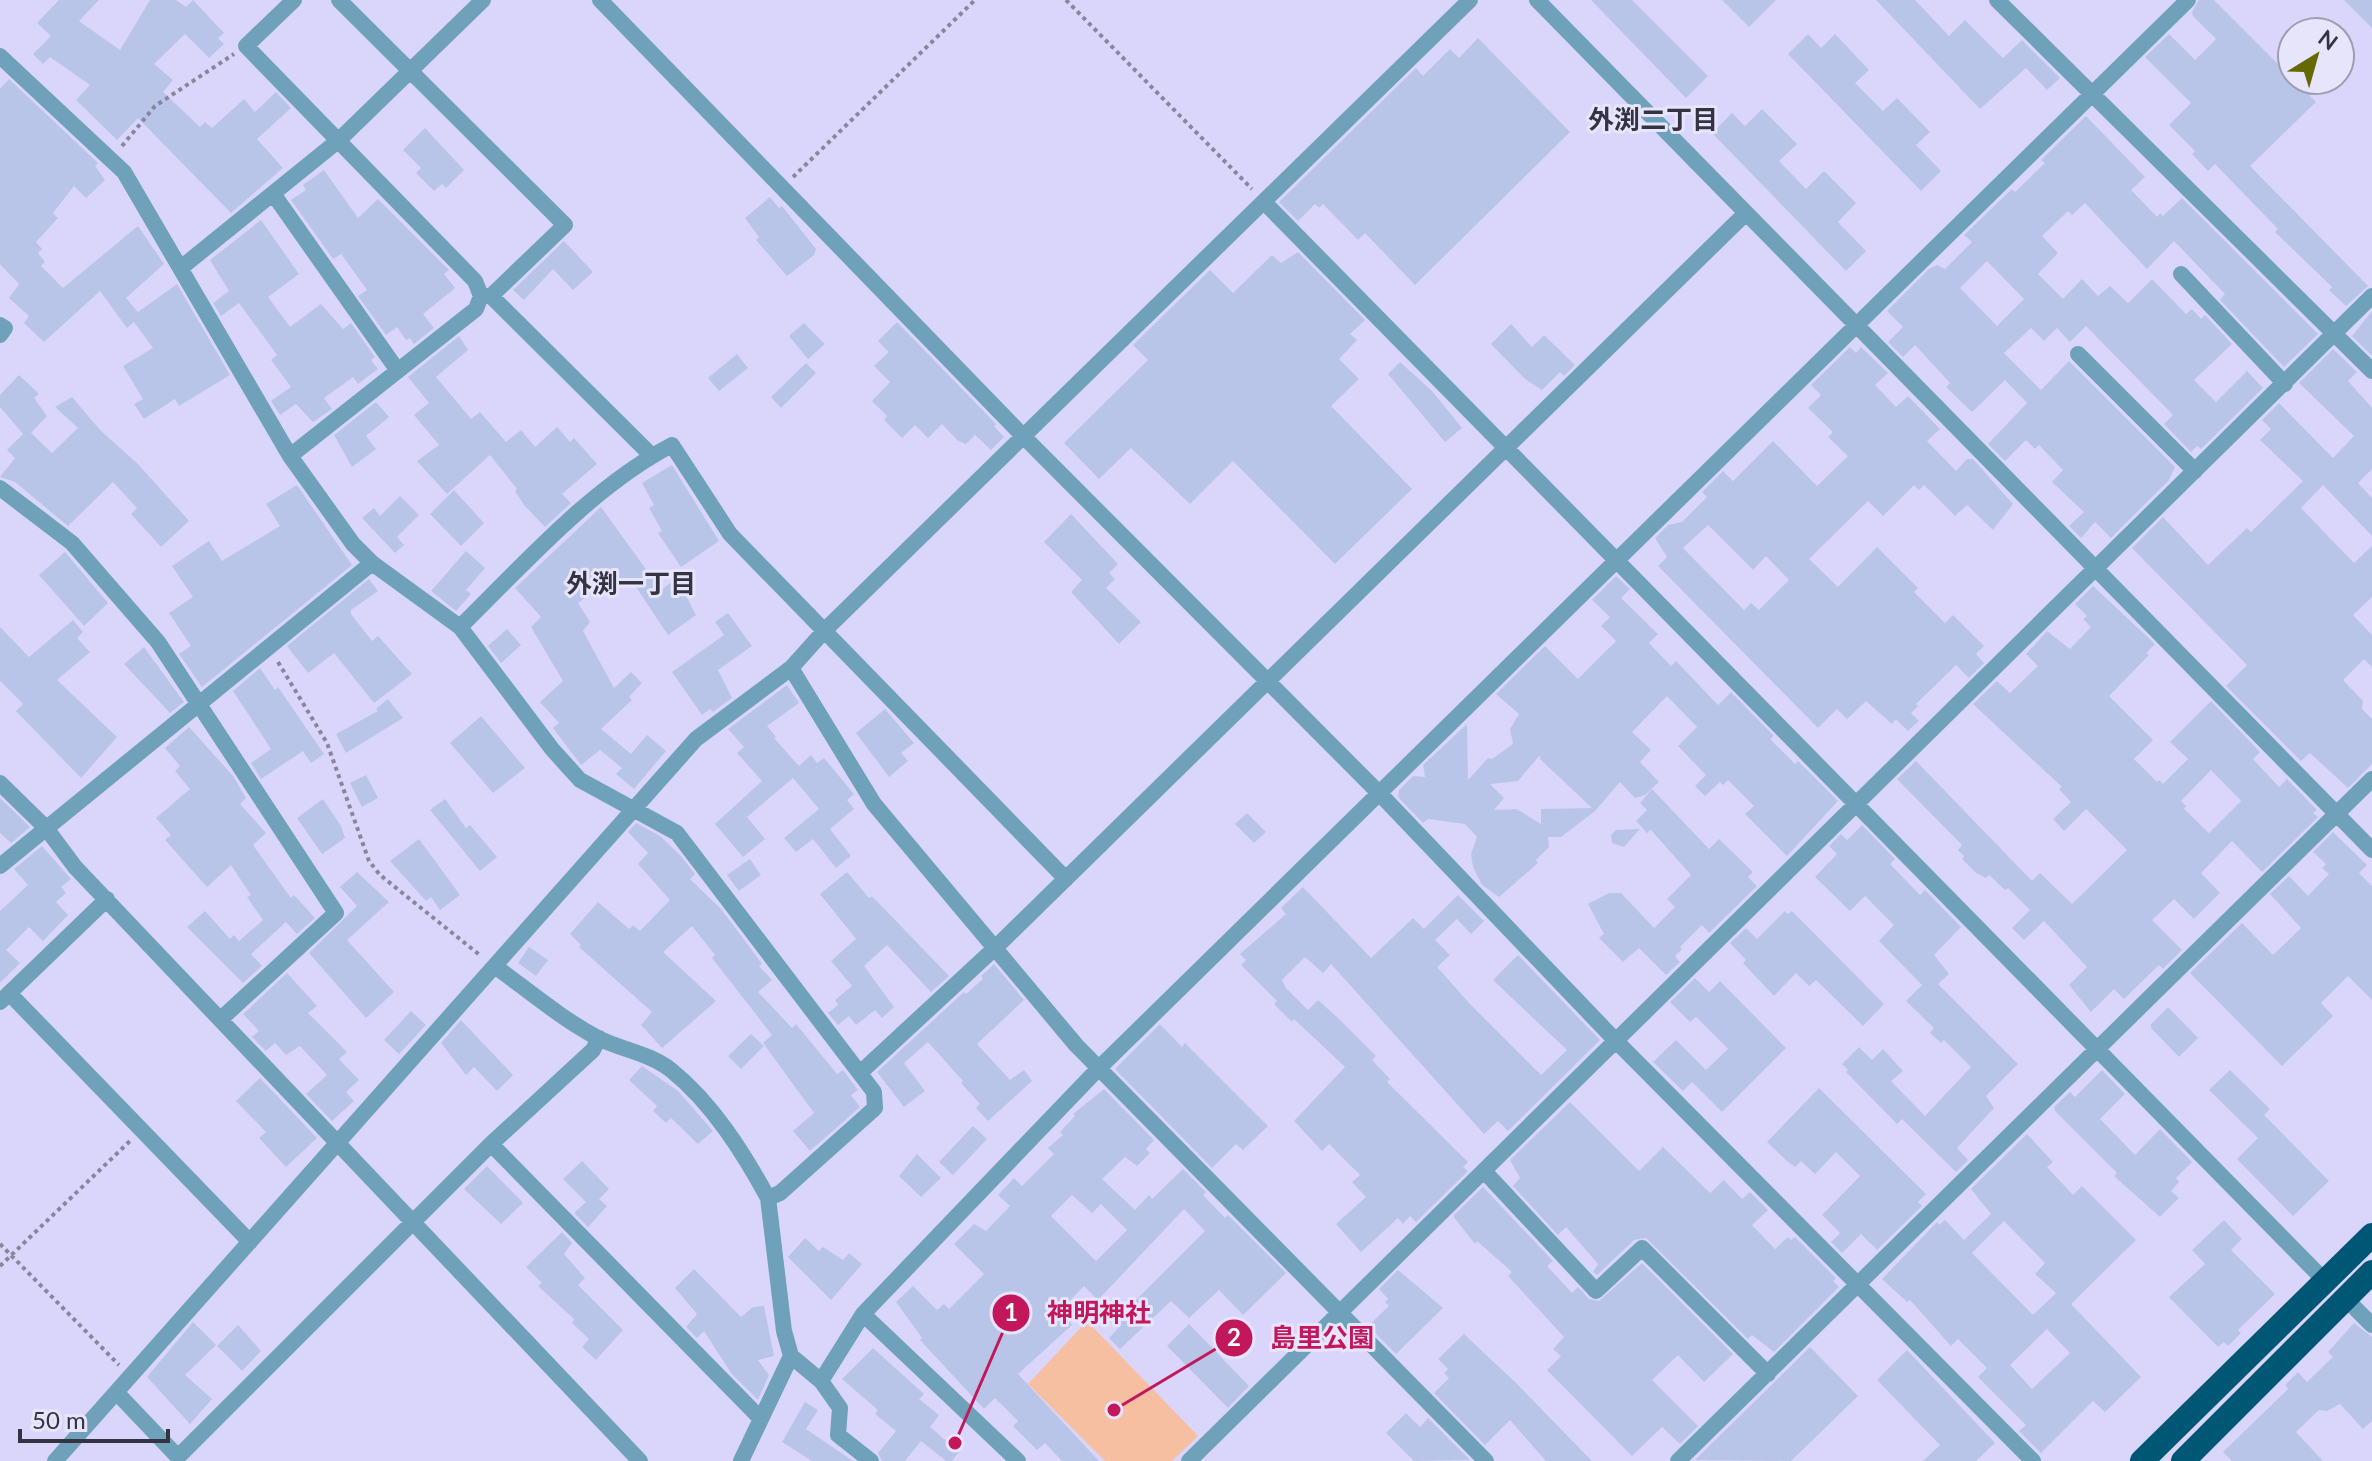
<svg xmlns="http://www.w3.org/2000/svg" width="2372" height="1461" font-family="Lato,'Noto Sans JP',sans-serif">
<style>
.green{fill:#f6bfa1}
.building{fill:#b9c5e8;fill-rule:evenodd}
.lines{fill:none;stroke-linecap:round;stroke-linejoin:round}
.path{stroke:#88869f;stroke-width:4;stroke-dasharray:4 4;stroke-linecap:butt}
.street{stroke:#6fa1ba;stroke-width:16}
.highway{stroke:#005775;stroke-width:24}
.labels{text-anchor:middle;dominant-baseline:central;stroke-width:6;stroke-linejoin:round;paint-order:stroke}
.neighbourhood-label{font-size:26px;font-weight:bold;fill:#343341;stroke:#e7e5fc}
.leader{fill:none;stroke:#c2185b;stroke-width:3}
.callout-dot{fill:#c2185b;stroke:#e7e5fc;stroke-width:3}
.mark-label{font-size:24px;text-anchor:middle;font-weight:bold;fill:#fff}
.callout-label{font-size:26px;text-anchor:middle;font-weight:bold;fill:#c2185b;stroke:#e7e5fc;stroke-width:6;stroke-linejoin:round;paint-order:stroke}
</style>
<rect width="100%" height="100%" fill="#dad6fb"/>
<!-- green -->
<path class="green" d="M1087,1321L1198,1436L1172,1461H1105L1028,1384Z"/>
<!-- building -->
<path class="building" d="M59,0H99L79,21L120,50L150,0H176L186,7L193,0L224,33L218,38L224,44L209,58L185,34L154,64L173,80L163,92L200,127L205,122L212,128L244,99L255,112L276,92L291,108L257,139L283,168L231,213L138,118L117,140L76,100L90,85L50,57L43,64L33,54L51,36L37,23Z
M1591,0H1632L1708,76L1686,98Z
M1722,0H1776L1749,27Z
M1876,0H1915L1949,36L1965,20L2003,58L2022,40L2060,78L2047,90L2026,68L1980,109Z
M2199,0H2214L2316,102L2250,166L2368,286L2346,306L2329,290L2332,287L2275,232L2278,229L2215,164L2208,171L2192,154L2195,151L2169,125L2191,103L2145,57L2169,34L2195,60L2216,39L2193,16L2192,12Z
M2344,0H2372V28Z
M1808,34L1821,48L1835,34L1869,70L1855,83L1883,111L1897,98L1930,132L1916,145L1941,171L1921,191L1788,54Z
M1478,38L1570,132L1415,285L1365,233L1358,240L1323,204L1319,208L1315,204L1298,221L1279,202L1416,68L1423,76L1450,49L1459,58Z
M9,79L98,163L95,166L105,180L86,198L74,186L53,213L58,218L36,242L42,249L38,253L45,262L41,266L63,288L138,226L164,264L126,298L138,312L177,284L230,375L179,406L175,399L144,419L134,404L143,399L123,366L153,348L134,322L127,328L100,291L44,342L24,323L29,316L9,298L19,284L0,264V89Z
M1762,109L1797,144L1779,161L1806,189L1824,171L1856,203L1838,222L1866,251L1846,271L1712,133L1732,113L1745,126Z
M2086,116L2145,177L2131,190L2157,217L2160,213L2163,216L2182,198L2318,334L2284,367L2220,300L2225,294L2174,241L2147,269L2085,203L2072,215L2068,211L2042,236L2058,253L2038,274L2063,299L2082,279L2098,296L2110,286L2128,303L2152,279L2186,314L2192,309L2201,319L2205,315L2232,344L2194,380L2216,402L2247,371L2263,388L2201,449L2197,446L2191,452L2164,424L2173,415L2086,326L2070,342L2057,328L2044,341L2031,328L2004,353L2041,390L2069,361L2175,467L2169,480L2111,538L2095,522L2081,538L2069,526L2084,512L2052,482L2063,470L2039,445L2035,449L2026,440L2005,461L1988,444L2027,403L2005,380L1972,412L1946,387L1950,383L1915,345L1903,357L1888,342L1903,327L1887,311L1929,269L1937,265L1945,269L1972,242L1964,235L2012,189L2015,192L2045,163L2041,160ZM1987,261L2024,299L1997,326L1960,288Z
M425,128L464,170L446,188L442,184L434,191L416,173L421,168L403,150Z
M324,170L358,218L378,199L449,270L444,274L455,288L423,314L434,328L414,344L410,338L406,340L397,327L386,335L358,296L367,290L341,254L333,259L291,200L306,190L303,185Z
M770,197L779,208L782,206L816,249L814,255L787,276L756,240L759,237L745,218Z
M261,220L299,274L268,297L290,327L321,304L343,329L351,323L375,357L371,360L378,369L358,384L353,377L324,398L332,409L313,422L296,404L280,415L271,401L291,387L271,360L277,355L239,303L221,316L213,303L229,291L210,260Z
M564,241L593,272L573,290L553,269L524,300L513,290Z
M1298,252L1365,320L1350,334L1357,340L1339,359L1359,379L1331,406L1412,489L1335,564L1233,461L1190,504L1131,448L1099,479L1064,443L1148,360L1133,345L1210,270L1233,293L1272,255L1281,263Z
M2372,311V356L2352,336Z
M897,322L996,424L994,426L1004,437L991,450L975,435L966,444L958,441L942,424L928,438L915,425L902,438L884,420L887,416L872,401L890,382L874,366L889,352L878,341Z
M804,323L825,344L808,359L789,336Z
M1511,324L1532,347L1544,335L1575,365L1564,376L1560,372L1542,390L1525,379L1491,344Z
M459,336L468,350L436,377L471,419L480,412L506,442L521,430L535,447L557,427L570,442L574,438L597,464L562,494L571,503L545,527L524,505L515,491L517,489L490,455L447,494L417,461L439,445L414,415L429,403L408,377Z
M1850,347L1856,353L1861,347L1888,373L1875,385L1896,407L1908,396L1940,429L1927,441L1956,471L1967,459H1973L2013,504L1993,530L1967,505L1955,516L1924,485L1919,490L1914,485L1883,516L1868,501L1809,559L1838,587L1877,547L1918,588L1914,592L1945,623L1953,615L1984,646L1976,654L1984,663L1969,678L1956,665L1916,704L1918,706L1911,713L1919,721L1908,731L1896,719L1892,724L1866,701L1847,719L1837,709L1818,728L1658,566L1667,557L1655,538L1668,525L1682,522L1707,497L1702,492L1723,471L1733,481L1773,441L1817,486L1848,456L1828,437L1833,432L1808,408L1821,395L1811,385ZM1708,525L1753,570L1766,556L1789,580L1759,610L1751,603L1744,610L1683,548Z
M2333,349L2357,372L2348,381L2372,408V469L2358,483L2372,498V536L2323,485L2301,508L2354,563L2372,546V597L2353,615L2372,635V667L2364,659L2343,680L2363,701L2362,709L2372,719V764L2348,788L2310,753L2301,761L2226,686L2247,665L2132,548L2163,517L2208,565L2247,528L2251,532L2303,481L2260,440L2271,429L2262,420L2279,403L2333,458L2354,436L2299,383Z
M737,354L748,368L719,391L708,378Z
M1400,362L1432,391L1462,428L1445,442L1388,374Z
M806,363L816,373L781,408L771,397Z
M19,375L39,394L34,398L47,416L31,433L52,453L78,428L55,407L72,397L100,430L138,464L189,521L161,547L131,514L137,508L113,482L68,526L15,482L0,477L15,458L7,450L23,434L0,407V395Z
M376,402L389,417L366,436L376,449L352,467L334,435Z
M672,465L719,541L681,567L658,533L662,531L649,508L654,505L642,483Z
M297,485L352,565L202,687L179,654L191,646L169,613L193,597L172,566L209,541L222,561L280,526L266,504Z
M454,490L484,523L461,546L430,514Z
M400,496L419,515L397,537L404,545L395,553L362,518L374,508L380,516Z
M601,507L661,590L677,578L696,615L668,635L630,578L621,584L615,576L578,603L590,622L583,631L614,688L631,672L642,683L629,697L632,700L601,729L631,754L647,735L666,751L634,789L616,774L622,768L600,750L581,765L553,728L559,723L540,702L563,681L531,627L541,617L515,588Z
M1071,514L1118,564L1109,573L1115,579L1106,588L1141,622L1119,644L1071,592L1082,580L1044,542Z
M466,551L485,568L466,590L471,594L456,611L431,591Z
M65,552L108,603L84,626L39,575Z
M1616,576L1630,589L1621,598L1658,634L1649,643L1671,666L1676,661L1718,705L1731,692L1774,736L1770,739L1795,764L1798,761L1838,801L1787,856L1745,814L1754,806L1728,780L1723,785L1720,782L1705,796L1695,786L1706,775L1678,746L1697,727L1667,696L1632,732L1651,750L1640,762L1659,782L1645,795L1635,798L1620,782L1595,811L1561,837H1548L1549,847L1536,860L1538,863L1499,897L1482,885L1473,867L1471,854L1477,837L1465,824L1428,819L1423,823L1398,797L1399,790L1413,776L1425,777L1423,765L1467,724L1468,780L1488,758L1492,759L1513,744L1510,729L1519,714L1496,694L1545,646L1578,679L1616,641L1601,626L1610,617L1592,600ZM1540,755V759L1592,808L1541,809V824L1517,809L1494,810L1504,798L1490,784L1518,781Z
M369,579L378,591L351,610V614L372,641L378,636L412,674L374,703L334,653L308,673L287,646Z
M2093,586L2155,644L2146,653L2149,655L2109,696L2153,740L2134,759L2157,782L2159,780L2163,784L2188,759L2170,742L2211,701L2260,752L2253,759L2279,787L2287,779L2317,810L2313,813L2318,817L2262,872L2232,841L2201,873L2220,893L2194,919L2174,899L2152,920L2182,950L2163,969L2159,965L2124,999L2114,989L2091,1012L2069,985L2087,967L2044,921L2024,940L2012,928L2030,910L2008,888L2005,890L1989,875L1986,878L1976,873L1962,859L1964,856L1958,850L1962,845L1897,779L1916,761L2032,881L2040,873L2072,904L2127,850L2086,809L2064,831L2053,819L2071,802L2059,789L2062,787L1973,704L1997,681L2010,693L2038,666L2026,654L2047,631L2070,649L2091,627L2083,619L2087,616L2075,604ZM2211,770L2241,801L2209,833L2184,809L2186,806L2181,801Z
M728,613L752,646L718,670L732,698L713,712L710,709L702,715L672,672L724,635L715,622Z
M73,620L83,632L77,638L90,652L57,680L117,737L81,778L16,711L23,704L0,681V627L29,657Z
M507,629L521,645L501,663L488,646Z
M144,647L184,702L170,713L124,664Z
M260,668L275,690L278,687L324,754L311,763L303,751L261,779L251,763L271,749L233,691Z
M787,685L799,703L767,726L776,737L774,738L799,766L811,755L817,763L824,758L854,794L847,800L854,809L830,829L851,856L836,868L813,839L796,852L784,838L819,809L793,778L747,817L765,839L743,857L715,824L762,781L737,753L744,747L728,729Z
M388,699L403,718L346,753L336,734L378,711L376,709Z
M885,709L914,743L901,753L908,761L889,777L856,733Z
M481,716L525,768L493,793L450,743Z
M189,727L233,776L246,798L240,804L266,833L253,845L291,898L294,895L315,918L297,934L286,922L251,954L262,966L243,983L187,927L205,911L230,939L234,935L239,941L263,920L247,897L251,895L231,865L207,887L165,840L171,835L156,818L190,789L175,771L180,766L165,748Z
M366,775L378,798L362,807L350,783Z
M1652,789L1709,849L1719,839L1753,872L1748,877L1757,886L1709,933L1702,925L1680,947L1682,949L1675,956L1680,962L1666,975L1639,948L1623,962L1599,938L1604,934L1588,904L1609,893H1621L1654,928L1675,907L1667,899L1691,875L1651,830L1647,833L1636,821L1647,810L1640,803Z
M0,798L30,827L11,843L0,833Z
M323,799L341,826L345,838L322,854L297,818Z
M445,799L466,828L470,825L497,857L480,871L430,810Z
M1247,813L1266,832L1254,843L1235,824Z
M636,823L660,836L681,856L695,874L690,879L721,909L757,957L762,964L759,966L772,980L758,992L792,1028L796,1024L837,1074L843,1070L858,1090L851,1095L860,1107L810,1151L793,1131L814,1113L763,1043L772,1035L712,958L715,955L692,926L663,952L716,1001L662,1048L641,1025L652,1012L579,947L581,945L570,934L598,902L629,929L633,925L640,931L670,900L638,864L648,853L628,832Z
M1862,825L1895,859L1890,864L1920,895L1925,890L1961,927L1934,955L1949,974L1938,984L2018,1064L1986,1096L1994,1108L1957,1148L1968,1160L1956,1172L1902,1119L1897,1124L1846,1072L1848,1070L1842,1064L1859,1047L1872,1060L1883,1049L1903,1071L1891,1081L1925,1116L1971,1067L1944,1040L1941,1043L1930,1033L1934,1028L1906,1001L1922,985L1879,941L1894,925L1865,896L1850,911L1815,877L1837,854L1829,846L1841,834L1847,840Z
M1640,829L1624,847L1612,843L1611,835L1616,830Z
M2333,832L2367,865L2359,873L2372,886V1000L2348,976L2321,1003L2333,1016L2282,1066L2190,973L2242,923L2273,955L2301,928L2270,894L2289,876L2308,896L2329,874L2322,868L2326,864L2313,852Z
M419,839L460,895L440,910L431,897L426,901L390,861Z
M42,846L71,879L61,887L66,893L56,902L68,915L43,941L29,927L6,950L20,963L0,983V911L28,885L14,869Z
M750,859L761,875L739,891L727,875Z
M357,872L389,902L347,940L394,992L366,1018L309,953L357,906L340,887Z
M847,872L869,898L872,896L949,976L931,992L887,945L864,966L894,1007L882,1018L875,1010L856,1025L849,1016L838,1025L828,1013L838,1005L835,1000L852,986L831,961L856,939L820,894Z
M1303,887L1371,958L1413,918L1424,929L1458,895L1484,921L1471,934L1457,919L1435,940L1450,955L1437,967L1470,1004L1541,1075L1567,1050L1493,980L1518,955L1600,1040L1508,1131L1498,1121L1484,1134L1331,964L1323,973L1305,957L1282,980L1286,988L1308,1010L1318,1000L1338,1018L1376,1056L1372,1060L1390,1079L1387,1082L1468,1162L1463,1167L1468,1171L1416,1222L1410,1216L1403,1224L1398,1218L1361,1252L1336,1224L1366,1197L1352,1182L1360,1175L1329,1144L1322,1151L1294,1121L1345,1067L1294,1019L1292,1022L1274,1004L1277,1001L1241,965L1246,960L1240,954L1286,914L1281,908Z
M1785,911L1788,914L1792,911L1884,1004L1863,1026L1816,980L1809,986L1796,973L1774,996L1743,963L1746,960L1730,943L1746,928L1757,939Z
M529,947L548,960L536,976L518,963Z
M994,964L1024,1000L977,1044L1010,1080L1024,1070L1032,1081L988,1121L976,1108L980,1104L961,1083L963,1081L928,1042L904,1063L925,1091L904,1107L877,1072L964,992L966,994L983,979L981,976Z
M287,973L317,1006L308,1013L347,1052L339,1059L359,1080L346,1092L354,1101L332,1121L306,1094L327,1075L300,1046L286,1055L275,1043L266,1051L252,1037L259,1031L243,1014Z
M1695,978L1709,992L1720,981L1786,1048L1722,1112L1692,1082L1683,1091L1653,1062L1676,1040L1706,1070L1728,1049L1696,1017L1690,1022L1670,1002Z
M2168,1007L2198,1038L2179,1057L2151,1028V1024Z
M411,1011L426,1025L399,1054L384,1040Z
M461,1020L513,1075L497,1091L474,1067L466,1075L441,1043Z
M1160,1024L1182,1047L1185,1043L1268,1126L1243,1150L1236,1144L1212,1168L1115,1069Z
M751,1034L764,1046L741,1069L728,1056Z
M642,1066L678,1091L713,1131L698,1144L671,1118L666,1123L653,1111L657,1106L629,1080Z
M2102,1070L2125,1094L2100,1119L2135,1155L2160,1129L2192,1162L2176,1178L2179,1182L2171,1191L2179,1198L2160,1217L2114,1176L2117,1173L2055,1111L2054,1107L2070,1092L2075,1097Z
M2230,1070L2270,1109L2264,1115L2329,1181L2293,1216L2237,1159L2258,1138L2209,1090Z
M260,1078L317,1138L286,1167L259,1138L266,1132L236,1101Z
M1819,1088L1926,1194L1918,1202L1922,1206L1877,1250L1861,1234L1842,1253L1831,1242L1840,1233L1822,1215L1860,1176L1836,1152L1815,1174L1801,1161L1795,1167L1787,1161L1767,1142Z
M1104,1089L1154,1140L1146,1149L1150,1153L1137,1166L1125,1157L1102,1179L1135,1210L1149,1195L1152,1199L1183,1169L1206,1192L1203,1195L1225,1218L1228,1215L1286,1273L1243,1315L1219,1290L1189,1318L1171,1301L1120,1349L1109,1338L1120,1326L1115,1321L1205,1231L1184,1209L1098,1300L1084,1286L1061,1310L1072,1325L1018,1374L1099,1461H1062L1045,1443L1037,1450L1013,1426L1018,1421L995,1398L984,1409L920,1340L922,1338L896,1302L913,1286L937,1310L944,1304L949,1309L984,1274L954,1244L974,1224L986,1231L1010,1206L998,1195L1014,1178L1022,1186L1054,1154L1048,1148L1063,1135L1060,1132L1075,1116L1073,1114ZM1072,1195L1092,1213L1101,1204L1127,1230L1096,1261L1051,1216Z
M1570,1102L1639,1171L1663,1147L1710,1193L1724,1180L1742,1199L1750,1192L1768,1210L1752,1225L1775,1249L1788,1237L1791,1240L1795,1237L1836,1278L1833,1281L1839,1287L1774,1352L1752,1335L1748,1339L1646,1238L1634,1240L1597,1275L1593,1272L1598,1264L1566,1227L1558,1235L1513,1186L1520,1178L1510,1160Z
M973,1126L987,1139L953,1175L939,1162Z
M2027,1134L2053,1162L2047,1167L2073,1195L2082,1186L2136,1240L2071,1304L2141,1377L2105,1412L2093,1401L2041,1453L2019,1431L2026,1425L1978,1377L1987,1368L1958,1339L1951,1346L1910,1300L1907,1302L1882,1279L1937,1222L1939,1225L1945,1220L1964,1240L1991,1214L1971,1189ZM2004,1221L2045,1263L2035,1274L2056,1293L2033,1315L1972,1253ZM2047,1329L2070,1353L2032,1389L2010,1365Z
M917,1154L941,1178L921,1197L899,1176Z
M582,1161L609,1189L599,1199L607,1206L588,1227L574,1213L586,1202L563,1179Z
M487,1166L523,1203L501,1224L464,1189Z
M1483,1187L1553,1261L1547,1266L1572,1293L1578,1287L1589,1299L1599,1301L1642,1263L1733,1354L1704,1382L1678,1355L1652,1380L1698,1426L1680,1444L1662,1427L1632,1456L1547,1370L1561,1356L1553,1349L1564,1337L1508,1276L1512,1272L1477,1241L1475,1244L1453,1216Z
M2224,1220L2242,1239L2231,1250L2275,1294L2238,1330L2241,1333L2228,1346L2224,1342L2218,1347L2169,1297L2205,1264L2192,1250Z
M562,1232L572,1243L564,1254L585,1278L578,1285L623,1330L596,1360L582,1347L589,1339L572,1323L574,1319L538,1286L542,1283L526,1267Z
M805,1238L819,1251L823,1247L843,1260L849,1253L862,1264L831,1300L788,1257Z
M694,1269L741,1317L753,1307L764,1306L774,1356L758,1360L769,1375L758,1400L731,1373L704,1331L697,1338L686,1327L697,1314L675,1288Z
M1398,1270L1443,1308L1396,1354L1368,1326L1389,1306L1385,1302L1388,1299L1379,1289Z
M193,1322L216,1345L185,1375L212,1399L190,1424L147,1377Z
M2354,1323L2372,1337V1421L2363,1429L2340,1404L2327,1411L2319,1410L2296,1432L2323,1461H2232L2223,1452L2288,1389L2285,1385L2298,1372L2307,1382L2333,1357L2328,1352Z
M1189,1324L1249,1386L1228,1408L1167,1346Z
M238,1325L261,1351L242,1371L217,1346Z
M1464,1334L1517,1384L1592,1461H1546L1510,1420L1485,1445L1434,1393L1449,1378L1444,1373L1448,1369L1438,1359Z
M1810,1347L1858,1396L1791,1461L1695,1460Z
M873,1348L924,1394L919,1399L939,1415L930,1427L959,1452L952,1461H946L921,1441L905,1461H882L878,1453L896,1431L875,1414L878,1410L842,1379Z
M1907,1350L1995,1443L1976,1461H1923L1940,1445L1877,1380Z
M805,1402L818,1410L806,1429L853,1461H812L782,1442Z
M1406,1413L1420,1427L1428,1418L1470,1460L1414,1461L1386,1433Z"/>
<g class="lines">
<!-- path -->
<path class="path" d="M1066,0L1252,189
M122,146L155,106L234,54
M793,177L975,0
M278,662L327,743L369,861L380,875L481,956
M0,1244L119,1365
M0,1266L131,1140"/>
<!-- street -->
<path class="street" d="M294,0L246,46L475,281L481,296L476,309L290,456L353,544L372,563L460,627L552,749L580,780L677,833L874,1092L875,1108L780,1193L768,1198L784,1331L791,1356L821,1381L840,1408L838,1435L871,1461
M339,0L565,225L491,296
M600,0L1024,437L1380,794L1616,1041L2033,1461
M1537,0L2372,850
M1997,0L2372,371
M0,56L124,172L290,456
M274,195L398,371
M1264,202L2325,1281
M182,267L339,140L483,0
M2181,274L2285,384
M483,296H491L652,456
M0,325L5,328L0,335
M2078,354L2195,471
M0,488L72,543L158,642L336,913L222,1018
M460,627C523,565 593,486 672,445L730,534L1066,879
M791,668L874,804L1076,1045L1486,1461
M0,783L46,828L75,867L640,1461
M0,866L372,563
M496,967C529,991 562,1019 598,1038C622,1050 649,1053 671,1070C712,1103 743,1152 768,1198
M9,993L250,1242
M0,1002L107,899
M599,1038L593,1050L491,1144L761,1419
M861,1072L995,948L1746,213
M1484,1171L1596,1291L1642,1248L1768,1374
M2345,1298L2372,1325
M863,1314L1018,1461
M821,1381L863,1314L1098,1069L2188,0
M117,1393L178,1457L491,1144
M55,1461L696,739L791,668L826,629L1470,0
M741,1461L791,1356
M1189,1461L2372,296
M1678,1461L2372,779"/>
<!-- highway -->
<path class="highway" d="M2142,1461L2372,1235
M2183,1461L2372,1272"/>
</g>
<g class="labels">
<!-- neighbourhood labels -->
<g class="neighbourhood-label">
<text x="1653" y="119">外渕二丁目</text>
<text x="631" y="583">外渕一丁目</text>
</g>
</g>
<!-- callouts -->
<path class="leader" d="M955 1443L1011 1313M1114 1410L1234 1338"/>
<g class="callout-dot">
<circle cx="955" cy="1443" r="8"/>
<circle cx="1114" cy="1410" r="8"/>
<circle cx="1011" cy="1313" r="20"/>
<circle cx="1234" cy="1338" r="20"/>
</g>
<g class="mark-label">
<text x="1011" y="1321">1</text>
<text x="1234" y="1346">2</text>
</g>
<g class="callout-label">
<text x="1099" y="1322">神明神社</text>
<text x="1322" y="1347">島里公園</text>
</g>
<!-- north arrow -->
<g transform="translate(2316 56) rotate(37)"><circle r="38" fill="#e7e5fc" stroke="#9f9eb1" stroke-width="2"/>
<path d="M0-6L14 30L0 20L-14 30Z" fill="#676802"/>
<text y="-12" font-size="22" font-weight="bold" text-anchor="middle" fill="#343341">N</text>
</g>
<!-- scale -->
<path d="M20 1429v12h148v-12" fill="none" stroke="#343341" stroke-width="4"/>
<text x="32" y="1429" font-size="24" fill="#343341" stroke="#e7e5fc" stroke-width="6" paint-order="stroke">50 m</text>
</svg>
